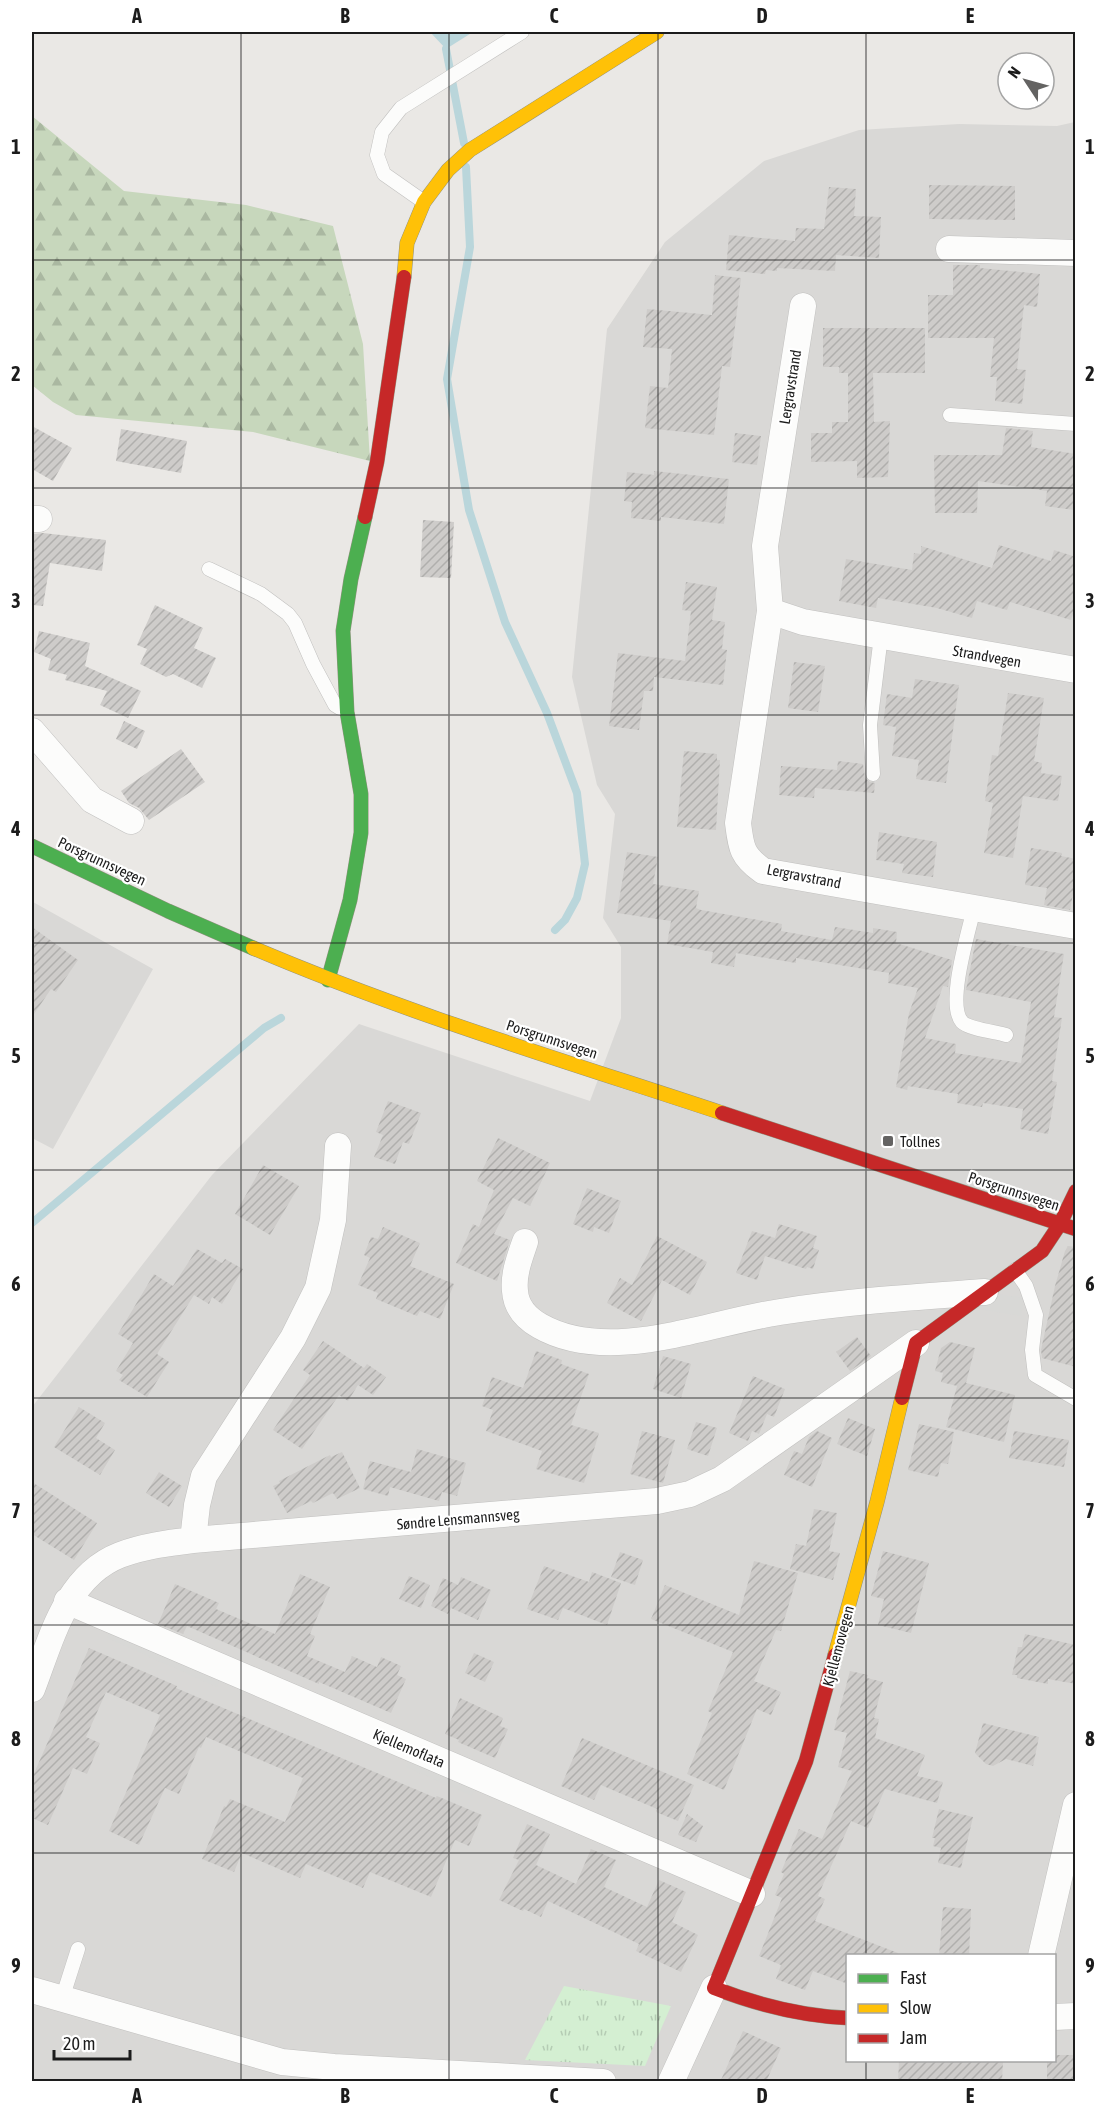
<svg xmlns="http://www.w3.org/2000/svg" width="1107" height="2113" font-family="'Asap Condensed',sans-serif">
<style>
.residential{fill:#d9d8d6;fill-rule:evenodd}
.religious{fill:#d8d8d6}
.forest{fill:url(#forest-firs)}
.park{fill:url(#park-tufts)}
.water{fill:#bad6db}
.lines{fill:none;stroke-linecap:round;stroke-linejoin:round}
.stream{stroke:#bad6db;stroke-width:8}
.building{fill:url(#building-hatch)}
.lane-casing{stroke:#c1c0bf;stroke-width:15}
.street-casing{stroke:#c1c0bf;stroke-width:27}
.fast-casing{stroke:#91927f;stroke-width:15}
.slow-casing{stroke:#91927f;stroke-width:15}
.jam-casing{stroke:#91927f;stroke-width:15}
.lane{stroke:#fcfcfb;stroke-width:14}
.street{stroke:#fcfcfb;stroke-width:26}
.fast{stroke:#4caf50;stroke-width:14}
.slow{stroke:#ffc107;stroke-width:14}
.jam{stroke:#c62828;stroke-width:14}
.grid{fill:none;stroke:#1c1c1c;stroke-width:1.5;stroke-opacity:0.55}
.poi-dot{fill:#646362;stroke:#fff;stroke-width:2}
.labels{text-anchor:middle;dominant-baseline:central;stroke-width:4.5;stroke-linejoin:round;paint-order:stroke}
.street-label{font-size:15px;fill:#1c1c1c;stroke:#fff}
.poi-label{font-size:15px;fill:#1c1c1c;stroke:#fff;text-anchor:start}
.neatline{fill:none;stroke:#1c1c1c;stroke-width:2}
.grid-label{font-size:20px;text-anchor:middle;font-weight:bold;fill:#1c1c1c}
</style>
<defs>
<pattern id="forest-firs" width="22" height="20" patternUnits="userSpaceOnUse" patternTransform="scale(1.5)"><rect width="22" height="20" fill="#c7d7bc"/><path d="M5 1l3.5 6h-7zM16 11l3.5 6h-7z" fill="#aab8a1"/></pattern>
<pattern id="park-tufts" width="24" height="20" patternUnits="userSpaceOnUse" patternTransform="scale(1.5)"><rect width="24" height="20" fill="#d4efd2"/><path d="M3 7l-1-3M5 7V3M7 7l1-3M15 17l-1-3M17 17v-4M19 17l1-3" fill="none" stroke="#b5ccb4"/></pattern>
<pattern id="building-hatch" width="6" height="6" patternUnits="userSpaceOnUse" patternTransform="scale(1.5)"><rect width="6" height="6" fill="#ceccca"/><path d="M-1 1l2-2M0 6l6-6M5 7l2-2" fill="none" stroke="#b0afad"/></pattern>
</defs>
<rect width="100%" height="100%" fill="#eae8e5"/>
<!-- residential -->
<path class="residential" d="M1075,122V2081H32V1407L212,1175L359,1024L590,1101L621,1018V947L603,918L615,814L597,785L572,677L607,329L665,242L764,161L859,130L959,124L1057,126ZM848,1956H1054V2060H848Z
M32,889L33,902L153,969L53,1149L32,1138Z"/>
<!-- religious -->
<path class="religious" d="M985,1292L1024,1298L1021,1316L966,1307Z
M110,1631L220,1680L217,1687L107,1638Z
M409,1758L476,1787L472,1796L406,1767Z"/>
<!-- forest -->
<path class="forest" d="M32,116L124,191L246,205L333,226L363,344L370,461L253,432L76,415L53,402L32,385Z"/>
<!-- park -->
<path class="park" d="M564,1986L671,2006L645,2066L525,2060Z"/>
<!-- water -->
<path class="water" d="M430,32H473L446,49Z"/>
<g class="lines">
<!-- stream -->
<path class="stream" d="M446,49L464,143
M466,167L470,247L447,379L469,510L505,622L547,713L577,793L585,864L577,898L565,920L555,930
M32,1223L264,1028L281,1018"/>
</g>
<!-- building -->
<path class="building" d="M929,185L1015,186V220L929,219Z
M829,187L856,189L854,216L881,217L879,258L836,255L835,271L777,268V271L766,270L765,274L726,270L729,235L795,241L796,228L824,229Z
M953,265H980V268L1040,274L1037,307L1024,305L1017,369L1026,370L1022,404L995,401L997,377H990L994,338H928V295H953Z
M715,275L741,278L730,367L722,366L714,435L645,428L650,386L668,388L672,349L643,347L647,309L712,315Z
M823,328H925V373H873L874,422L890,421L888,477L857,478V461L811,462V433H832V422H848V373H839V367H823Z
M32,426L72,448L53,481L32,469Z
M1006,428L1033,431L1031,447L1076,454L1074,510L1045,506L1047,491L978,481L977,513H935L934,455H1002Z
M121,429L187,441L181,473L116,461Z
M735,433L761,436L757,465L732,462Z
M654,471L729,479L724,524L661,517V521L631,518L632,502L624,501L627,472L654,475Z
M423,520L454,522L451,578L420,577Z
M43,533L106,540L102,571L50,563L43,606L32,605V534Z
M999,545L1051,561L1054,550L1076,557V605L1071,620L1010,602L1007,610L977,601L972,618L937,608L878,598L876,608L839,601L846,559L912,570L914,553L921,554V546L992,568Z
M686,582L717,587L712,620L725,622L722,649L727,650L723,685L654,677L653,691H644L639,730L609,726L618,653L685,661L691,611L682,610Z
M155,605L203,628L194,648L216,658L202,688L173,674L166,677L140,664L147,649L137,645Z
M39,631L90,643L85,666L141,691L128,718L100,705L107,691L65,680L67,675L48,670L51,659L34,652Z
M794,662L825,666L818,712L788,708Z
M915,679L959,685L946,783L916,779L919,760L892,756L896,727L883,725L887,694L912,698Z
M1008,693L1044,698L1034,761L1042,763L1041,773L1062,776L1058,801L1023,796L1013,858L984,853L993,803L985,801L992,755L998,756Z
M124,721L145,731L137,749L116,739Z
M181,749L205,782L149,820L139,808L129,803L121,791Z
M684,751L717,754V760H720L716,830L677,827Z
M838,761L863,764L865,778L870,782L875,783L874,793L815,788L814,798L779,795L781,766L837,770Z
M879,832L937,842L933,877L902,873L904,864L876,860Z
M1031,848L1062,853L1061,856L1076,859V895L1073,894L1070,910L1044,905L1047,888L1025,885Z
M627,852L658,857L653,884L699,891L696,908L701,910L782,924L781,931L832,940L835,927L873,933V928L897,932L896,943L952,960L948,987L943,986L925,1038L956,1044L955,1053L1021,1063L1031,1002L966,990L976,939L1064,954L1054,1017L1062,1018L1052,1081L1057,1082L1048,1134L1020,1129L1023,1109L983,1103L982,1107L957,1103L958,1094L908,1086L907,1090L896,1087L909,1013L918,988L888,983L889,973L796,958V963L736,953L734,967L711,963L713,952L667,944L671,921L617,913Z
M32,927L78,960L56,992L51,989L32,1017Z
M388,1101L421,1113L409,1144L403,1142L395,1164L374,1157L383,1135L376,1132Z
M498,1138L550,1163L530,1206L513,1198L494,1234L510,1240L497,1281L456,1263L473,1224L479,1227L494,1190L477,1181Z
M263,1165L299,1186L270,1235L235,1214Z
M587,1188L621,1201L609,1233L594,1227L593,1232L573,1224Z
M779,1224L817,1236L813,1248L819,1250L813,1269L807,1267L806,1269L765,1256L757,1280L736,1273L752,1231L775,1238Z
M383,1227L420,1243L410,1266L454,1284L440,1319L420,1311L417,1316L376,1299L378,1293L358,1285L370,1258L364,1255L371,1237L378,1239Z
M657,1236L707,1262L690,1295L662,1280L641,1321L607,1303L620,1278L632,1285Z
M1068,1246L1076,1247V1367L1042,1358L1041,1350L1055,1286L1065,1251Z
M197,1249L222,1263L225,1259L243,1269L222,1304L212,1297L209,1304L194,1295L157,1354L169,1362L147,1397L119,1380L123,1375L116,1371L133,1343L118,1334L154,1274L173,1286Z
M857,1337L871,1356L850,1371L836,1352Z
M323,1341L364,1368L367,1364L386,1377L373,1395L358,1385L348,1401L339,1395L302,1449L273,1430L310,1375L303,1370Z
M950,1342L975,1348L966,1383L1015,1395L1004,1442L946,1427L957,1386L941,1382L943,1373L935,1371L941,1348Z
M536,1351L562,1360L561,1364L589,1374L571,1425L599,1433L584,1483L536,1469L542,1451L486,1431L493,1410L482,1406L492,1377L523,1388Z
M663,1356L691,1364L681,1398L653,1389Z
M753,1376L785,1389L774,1417L767,1414L759,1434L752,1431L748,1441L729,1433Z
M79,1407L105,1423L96,1438L115,1450L100,1475L54,1447Z
M848,1418L875,1429L867,1456L837,1444Z
M696,1422L717,1428L708,1456L687,1449Z
M919,1424L954,1432L948,1464L941,1463L938,1477L908,1470Z
M642,1431L675,1440L663,1483L630,1474Z
M817,1431L832,1438L812,1487L784,1475L794,1451L802,1454L809,1437Z
M1014,1431L1069,1440L1064,1467L1009,1458Z
M417,1449L466,1463L457,1496L442,1492L439,1501L390,1487L388,1496L363,1489L370,1461L411,1472Z
M342,1452L360,1488L337,1499L333,1493L313,1503L311,1501L287,1513L273,1486L280,1483L279,1481L330,1455L331,1457Z
M159,1472L182,1486L169,1507L146,1493Z
M32,1482L97,1523L74,1560L32,1534Z
M814,1509L837,1513L829,1551L840,1553L833,1580L790,1569L796,1544L806,1546Z
M883,1551L929,1563L911,1633L878,1625L884,1599L871,1596Z
M620,1552L643,1560L635,1585L611,1577Z
M754,1561L798,1573L781,1631L776,1630L754,1681L781,1692L771,1715L757,1709L724,1790L687,1774L712,1713L708,1711L733,1652L651,1619L665,1585L739,1615Z
M544,1566L589,1582L592,1572L621,1583L607,1625L563,1608L558,1620L527,1609Z
M300,1574L330,1587L310,1634L315,1636L307,1656L345,1672L352,1656L377,1667L381,1657L401,1666L397,1675L406,1679L391,1713L319,1682V1684L187,1626L183,1634L158,1624L175,1584L219,1603L216,1609L275,1634Z
M409,1576L430,1585L421,1608L399,1599Z
M461,1577L491,1590L478,1620L451,1608L448,1614L431,1606L443,1578L458,1585Z
M1025,1634L1076,1645V1684L1048,1679V1684L1017,1678V1675H1012L1018,1647H1022Z
M89,1648L177,1686L176,1688L436,1798L437,1796L482,1815L469,1846L455,1840L431,1897L370,1872L363,1888L306,1864L300,1878L242,1853L234,1872L202,1859L224,1806L226,1807L230,1799L285,1822L303,1778L206,1737L201,1748L199,1747L179,1794L165,1788L139,1845L109,1831L160,1715L106,1692L86,1737L100,1743L87,1774L73,1768L48,1825L32,1818V1778Z
M474,1653L494,1662L485,1682L465,1673Z
M850,1671L868,1675L867,1678L883,1682L874,1718L879,1719L875,1738L925,1755L917,1776L943,1782L937,1803L885,1789L868,1828L851,1821L818,1896L825,1899L815,1921L898,1953L897,1956H848V1984L813,1971L805,1990L776,1979L781,1965L759,1956L782,1898L775,1895L784,1874L781,1872L799,1829L822,1839L852,1771L838,1767L847,1733L834,1730Z
M460,1698L503,1718L500,1726L508,1729L495,1758L458,1742L459,1740L445,1734Z
M983,1723L1039,1737L1033,1766L1006,1759L993,1766L986,1764L975,1753Z
M582,1738L694,1785L678,1821L656,1812L657,1809L601,1785L594,1800L561,1786Z
M939,1809L973,1817L961,1868L938,1863L941,1848L933,1846L935,1838H932Z
M687,1814L703,1826L696,1842L678,1835Z
M527,1824L550,1834L536,1865L576,1884L591,1849L616,1860L604,1887L647,1907L659,1880L686,1892L672,1922L698,1935L681,1972L636,1951L639,1944L548,1901L541,1917L524,1909L523,1911L499,1900L519,1860L513,1858Z
M943,1907L971,1909L969,1956H939Z
M743,2031L781,2048L766,2082H720Z
M1054,2055H1076V2082H1047V2061H1054Z
M899,2061H1003L1002,2082H898Z"/>
<g class="lines">
<!-- lane casing -->
<g class="lane-casing">
<path id="lane" d="M424,202L384,174L377,155L382,132L401,108L522,32
M950,415L1076,424
M209,569L261,594L288,614L295,623L313,664L335,705L340,708
M873,774L870,725L881,636
M974,908C969,931 946,1004 962,1022C969,1029 996,1032 1006,1035
M1015,1270L1026,1286L1036,1315L1032,1350L1035,1375L1076,1399
M62,1999L78,1949"/>
</g>
<!-- street casing -->
<g class="street-casing">
<path id="street" d="M949,249L1076,253
M803,306L765,546L770,611L738,823C741,848 742,856 763,871L1076,926
M32,519H39
M770,611L803,622L1076,670
M32,731L92,800L131,821
M525,1242C520,1257 513,1274 515,1291C516,1307 526,1318 540,1326C609,1365 707,1323 780,1312C848,1301 917,1297 985,1292
M193,1540L197,1505L204,1476L293,1338L318,1288L333,1220L338,1146
M67,1601L752,1894
M32,1689C51,1640 66,1576 120,1555C144,1546 168,1543 193,1540L657,1501L690,1494L722,1479L916,1343
M1041,1956L1076,1805
M32,1990L282,2062L334,2067L603,2082
M1054,2017L1076,2016
M671,2082L714,1988"/>
</g>
<!-- fast casing -->
<g class="fast-casing">
<path id="fast" d="M32,846L168,911L253,948
M328,980L350,900L361,833V794L347,712L343,631L351,579L365,517"/>
</g>
<!-- slow casing -->
<g class="slow-casing">
<path id="slow" d="M404,277L407,243L424,202L448,170L470,150L657,32
M253,948C405,1013 565,1061 722,1113
M835,1655L877,1502L902,1398"/>
</g>
<!-- jam casing -->
<g class="jam-casing">
<path id="jam" d="M365,517L377,462L404,277
M722,1113L1076,1229
M902,1398L916,1343L1042,1251L1060,1224L1076,1191
M835,1655L806,1761L714,1988C758,2005 801,2016 848,2018"/>
</g>
<!-- lane -->
<use href="#lane" class="lane"/>
<!-- street -->
<use href="#street" class="street"/>
<!-- fast -->
<use href="#fast" class="fast"/>
<!-- slow -->
<use href="#slow" class="slow"/>
<!-- jam -->
<use href="#jam" class="jam"/>
</g>
<!-- grid -->
<path class="grid" d="M241,32V2082M449,32V2082M658,32V2082M866,32V1956M32,260H1076M32,488H1076M32,715H1076M32,943H1076M32,1170H1076M32,1398H1076M32,1625H1076M32,1853H1076M866,2060V2082"/>
<!-- markers -->
<rect class="poi-dot" x="882" y="1135" width="12" height="12" rx="3"/>
<g class="labels">
<!-- street labels -->
<g class="street-label">
<text transform="translate(790 387) rotate(-81)">Lergravstrand</text>
<text transform="translate(987 656) rotate(10)">Strandvegen</text>
<text transform="translate(102 861) rotate(25)">Porsgrunnsvegen</text>
<text transform="translate(804 876) rotate(11)">Lergravstrand</text>
<text transform="translate(552 1039) rotate(18)">Porsgrunnsvegen</text>
<text transform="translate(1014 1191) rotate(18)">Porsgrunnsvegen</text>
<text transform="translate(458 1519) rotate(-5)">Søndre Lensmannsveg</text>
<text transform="translate(838 1646) rotate(-75)">Kjellemovegen</text>
<text transform="translate(409 1748) rotate(23)">Kjellemoflata</text>
</g>
<!-- poi labels -->
<g class="poi-label">
<text x="900" y="1141">Tollnes</text>
</g>
</g>
<!-- border -->
<rect width="1107" height="2113" fill="none" stroke="#ffffff" stroke-width="66"/>
<!-- legend -->
<rect x="846" y="1954" width="210" height="108" fill="#ffffff" stroke="#a4a4a4" stroke-width="1.5"/>
<rect x="858" y="1974" width="30" height="9" fill="#4caf50" stroke="#a4a4a4" stroke-width="1.5"/>
<text x="900" y="1984" font-size="18" fill="#1c1c1c">Fast</text>
<rect x="858" y="2004" width="30" height="9" fill="#ffc107" stroke="#a4a4a4" stroke-width="1.5"/>
<text x="900" y="2014" font-size="18" fill="#1c1c1c">Slow</text>
<rect x="858" y="2034" width="30" height="9" fill="#c62828" stroke="#a4a4a4" stroke-width="1.5"/>
<text x="900" y="2044" font-size="18" fill="#1c1c1c">Jam</text>
<!-- north arrow -->
<g transform="translate(1026 81) rotate(306)"><circle r="28" fill="#ffffff" stroke="#a4a4a4" stroke-width="1.5"/>
<path d="M0-4.5L10 22L0 15L-10 22Z" fill="#646362"/>
<text y="-9" font-size="16" font-weight="bold" text-anchor="middle" fill="#1c1c1c">N</text>
</g>
<!-- scale -->
<path d="M54 2050v9h76v-9" fill="none" stroke="#1c1c1c" stroke-width="3"/>
<text x="63" y="2050" font-size="18" fill="#1c1c1c" stroke="#ffffff" stroke-width="4.5" paint-order="stroke">20 m</text>
<rect x="33" y="33" width="1041" height="2047" class="neatline"/>
<g class="grid-label">
<text x="137" y="23">A</text>
<text x="345" y="23">B</text>
<text x="554" y="23">C</text>
<text x="762" y="23">D</text>
<text x="970" y="23">E</text>
<text x="16" y="154">1</text>
<text x="1090" y="154">1</text>
<text x="16" y="381">2</text>
<text x="1090" y="381">2</text>
<text x="16" y="608">3</text>
<text x="1090" y="608">3</text>
<text x="16" y="836">4</text>
<text x="1090" y="836">4</text>
<text x="16" y="1063">5</text>
<text x="1090" y="1063">5</text>
<text x="16" y="1291">6</text>
<text x="1090" y="1291">6</text>
<text x="16" y="1518">7</text>
<text x="1090" y="1518">7</text>
<text x="16" y="1746">8</text>
<text x="1090" y="1746">8</text>
<text x="16" y="1973">9</text>
<text x="1090" y="1973">9</text>
<text x="137" y="2103">A</text>
<text x="345" y="2103">B</text>
<text x="554" y="2103">C</text>
<text x="762" y="2103">D</text>
<text x="970" y="2103">E</text>
</g>
</svg>
